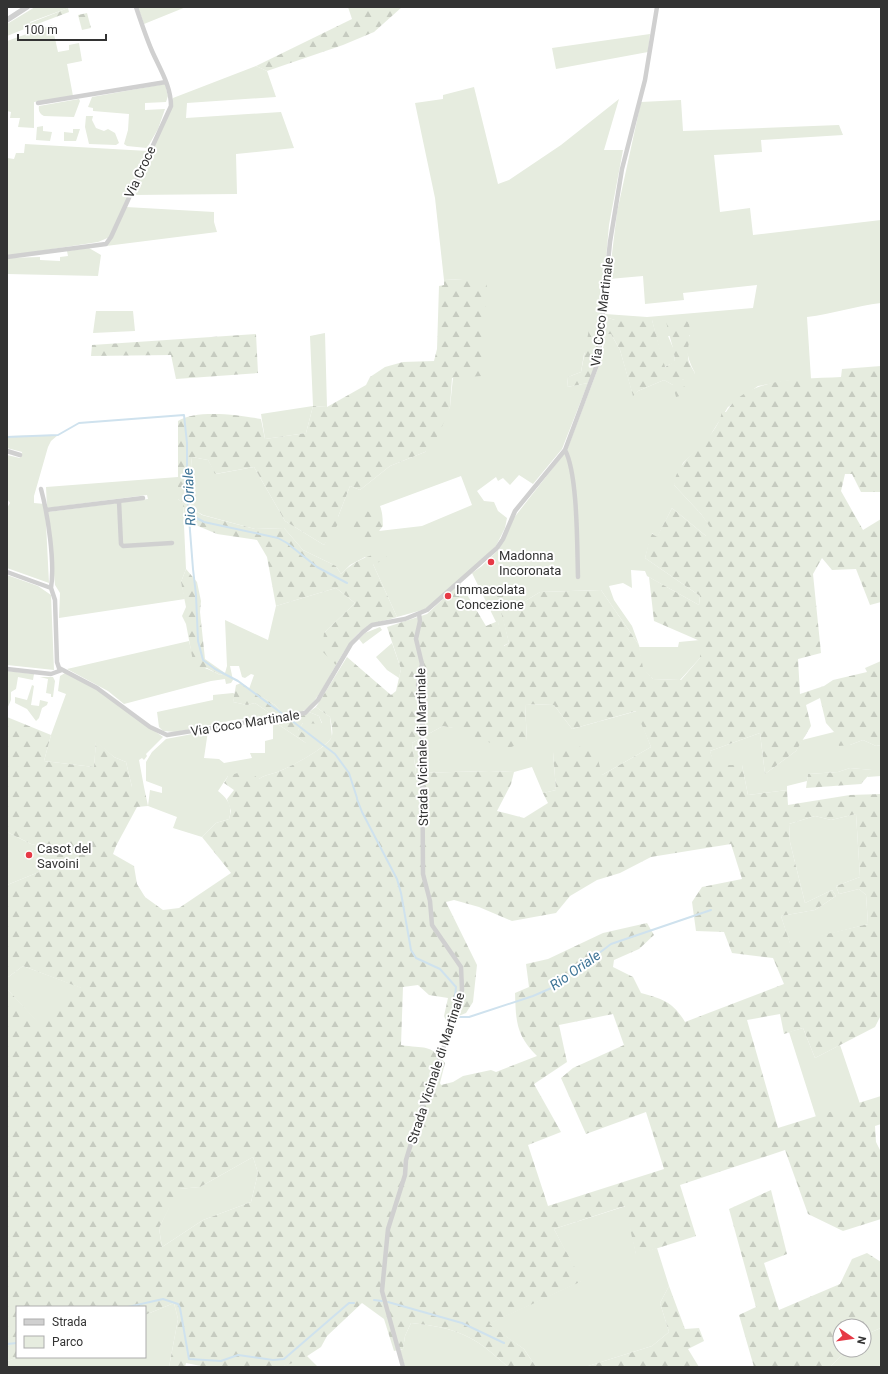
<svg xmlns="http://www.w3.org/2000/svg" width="888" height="1374" font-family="Roboto,sans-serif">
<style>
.green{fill:#e6ecdf;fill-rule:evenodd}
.forest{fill:url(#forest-firs);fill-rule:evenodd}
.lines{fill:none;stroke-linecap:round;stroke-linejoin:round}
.stream{stroke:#cfe2ee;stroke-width:2}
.minor{stroke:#d0d0d0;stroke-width:4.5}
.tertiary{stroke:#d0d0d0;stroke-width:5.5}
.poi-dot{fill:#e63946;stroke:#fff;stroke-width:1.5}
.labels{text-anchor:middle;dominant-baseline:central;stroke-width:4;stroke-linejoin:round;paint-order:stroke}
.street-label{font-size:13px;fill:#333;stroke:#fff}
.poi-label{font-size:13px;fill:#333;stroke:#fff;text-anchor:start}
.water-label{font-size:14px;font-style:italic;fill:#3f7597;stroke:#fff}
</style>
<defs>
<pattern id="forest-firs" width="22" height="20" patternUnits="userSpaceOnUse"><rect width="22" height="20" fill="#e6ecdf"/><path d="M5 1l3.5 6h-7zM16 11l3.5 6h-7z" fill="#c6cbc0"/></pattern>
</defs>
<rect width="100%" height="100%" fill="#fff"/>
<!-- green -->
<path class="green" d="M35,7H71L30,22L32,26L7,36V24Z
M138,7H186L144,24Z
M52,25L56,33L54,34L58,52L69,50V45L79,43L82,61L67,64L73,96L34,102V128L18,127L20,118H10L11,112L7,111V41Z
M650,34L648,52L556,69L552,48Z
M256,66L267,71L276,97L187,103L186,118L281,112L294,148L236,154L237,194L131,195L173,98Z
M165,84L168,96L166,102L145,103V110L165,109L158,129L147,148L127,146L124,144L128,130L129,114L93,111V108L88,107L92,97Z
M474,87L498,184L509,180L561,145L619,99L604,150H623L609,225L600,326L584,354L581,372L568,377L567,387L588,383L562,449L533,484L519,475L510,485L503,478L498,481L496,477L477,491L484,501L494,502L498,511L507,518L505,528L496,546L482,560L426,609L397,617L373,564L365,557L350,565L341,574L336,566L303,550L284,528L255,529L203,515L187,506L192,457L208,460L216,474L254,467L285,521L324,545L338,517L350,486L360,490L390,466L425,452L450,407L463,279L444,280L435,198L415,103L443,99V95ZM461,476L472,505L422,526L379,531C384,524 383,514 380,506Z
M79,99L80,101L74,117L44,116C40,114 38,111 39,106Z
M681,100L683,131L839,125L843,135L761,140L762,152L714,155L720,212L750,208L753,235L881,220V303C856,306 832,314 807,317L811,379L785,381L758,386L728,407L708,439L683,463L674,485L701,514L717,536H706L672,508L657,538L652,533L645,558L700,596L699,605L647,576L645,571L631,570L632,588L623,583L609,586L614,600L632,626L639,645L601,590L540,592L517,606H507L498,596L509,643L503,646L498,622H496L472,573L482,566L499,549L513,519L567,450L600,363L606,334H611L620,350L633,395L638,391L664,380L673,385L695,373C689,362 683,346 690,335L668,336L674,350L675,362L664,367L652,320H615L605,317V314L647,317L753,308L757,285L683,293L684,300L645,304L643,276L609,279L617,212L641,102Z
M86,116H93L92,120L96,128L104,131L108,129L115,133L119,143L116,145L89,144L85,127Z
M43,126V131L52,132L50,141L36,140L37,127Z
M73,129H80L76,141H64V132L73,133Z
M25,144L148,151L110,237L98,242L7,256V158L14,159L16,153H24Z
M126,207L214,212V222L217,232L106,246Z
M89,248L101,255L98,276L7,274V258L40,257V260L60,261V257L68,256L67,251Z
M96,311H133L135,331L93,333Z
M325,333L327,407L313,406L306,433L265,439L261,414L313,406L310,336Z
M58,435L51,441L48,447L34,496V503L45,504L49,583L7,568V508L10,503L7,499V455L20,458L22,452L7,448V436Z
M178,477V499L183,503L186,569L181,582L185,599L59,618L60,593L55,585L48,512L148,499L147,495L47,508L46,487Z
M7,575L38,586L51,595L54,670L7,665Z
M336,588L355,603L324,633L336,665C328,678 315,708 299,713C295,714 288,713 283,714L275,705L249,689L254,675L251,674L245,678L242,677L239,666H230L233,680L231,683L226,684L225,679L211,681L124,704L108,691L67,669L189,641C196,671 196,662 220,675L225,673L227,666L225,620L268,640L276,606Z
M380,627L382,630L363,644L359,639L365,633Z
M700,640V658L680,680L653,679L642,668L639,647H678L679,642Z
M392,643L401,669L399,678L387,670L376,657Z
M7,671L34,674L33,680L18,677L16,689L11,692V700L7,709Z
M65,673L96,688L163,737L146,754L147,756L144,760L142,758L139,760L144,787H132L126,762L114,757L96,742L94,767L44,761L51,735L66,694L58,691L60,676Z
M40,677H53L55,681L53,697H51V694L46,693L48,679Z
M32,685L34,686L31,705L39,706L40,700L48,702L47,705L42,708L39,718L36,721L27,709L15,703V697L27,700Z
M233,693L235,694L233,702L247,705L255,703L274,716L234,720L176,732L163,731L159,727L157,712L213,700V695Z
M525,704L554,705L572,729L637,711L651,747L602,775L553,752L556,790L543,793L532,767L514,772L489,771L416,773L412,743L443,726L527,741Z
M316,707L330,717L332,737C324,749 296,764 282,770C274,774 266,774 259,779L228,776L218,791C228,799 233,806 229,819L216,823L202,837L173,828L177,817L148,806L150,790L162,793V787L146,781V762L152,752L166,739L208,731L204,758L219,759L224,763L252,758L250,753H265V741L273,739V721L306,743L298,730L303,723H322L319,716L309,712Z
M834,732L850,745L863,740L876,746L881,745V776L867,777L872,770L850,768L838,772L808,774L807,781L787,786V790L748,795L742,765H714L710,751L760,733L765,774L796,751L802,740Z
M856,814L860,877L836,886L839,894L859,889L866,895L868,924L790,944L781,916L815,910L836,896L832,890L805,903L790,842L789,824L815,816L831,820Z
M7,832L31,844L49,848L39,872L7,885Z
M23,966L82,988L41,1026L7,989V978Z
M803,1028L815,1058L840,1045L860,1104L816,1117L789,1032Z
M253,1157L258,1173L251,1202L203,1220L162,1247L159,1228L178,1189L200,1187Z
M626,1206L636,1254L657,1248L669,1286L660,1303L669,1332L652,1346L585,1367H536L524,1349L488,1324L581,1281L554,1229Z
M174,1303L178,1319L169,1367H7V1361L19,1357H145V1315Z
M411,1323C458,1328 473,1335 508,1367H405L400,1350L403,1349L405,1336Z
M881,1328V1367H830L847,1350H864V1335Z
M307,1356L318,1367H281Z"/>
<!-- forest -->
<path class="forest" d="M348,7H402L374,32L343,45L267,71L256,66L352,19Z
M68,8L69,12L32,26L30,23Z
M87,13L91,28L82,30L78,15Z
M463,279L487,281L482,376L452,378L450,407L439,434L425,452L390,466L360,490L350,486L338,517L340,521L324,545L285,521L254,467L215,474L208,460L192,457L187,505L202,515L255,529L284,528L303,550L336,566L341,574C353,561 368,556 384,551L388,559L373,564L397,617C389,620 379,621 370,625C354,633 345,650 336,665L322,651L324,633L355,603L336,588L276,606L267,557L257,540L217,534L184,520L183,503L178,499V421C196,409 241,415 261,419L265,439L306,433L313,406L327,407L366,385L370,377L385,367L403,362L434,361L437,349L439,286L444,285V280Z
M605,317L615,320H652L665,367L675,361C674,347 668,334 666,320L687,321C694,328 685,350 689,362C690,365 693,370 695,373L689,378L682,380L687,394L676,397L673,385L664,380L638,391L633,396L620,350L611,334H606L605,342L603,343Z
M600,326L597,361L588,383L567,387L568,377L581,372L589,329Z
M256,334L258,373L176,379L171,355L91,356L92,345Z
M881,366V492H861L852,474H845L841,491L863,530L881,519V602L870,605L856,569L832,570L822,558L813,574L821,653L798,659L800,694L824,686L833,680L867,672L865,668L881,661V745L876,746L863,740L850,745L839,746L834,732L826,723L820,698L806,705L811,726L796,751L765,774L760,733L710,751L715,765H742L748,795L787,790L788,805L850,795L881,794V1015L875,1027L815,1058L803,1028L784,1034L780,1014L747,1020L778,1128L881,1096V1124L875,1126L876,1142L881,1152V1219L843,1231L808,1214L785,1150L680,1185L696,1236L636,1255L625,1206L554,1229L582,1281L489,1324L524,1349L536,1367H508C473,1335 458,1328 411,1323L405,1336L403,1349L394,1351L384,1319L362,1303L327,1336L321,1347L301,1360L281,1367H206L186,1363L185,1367H169L178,1319L174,1303L145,1315V1307H17V1357H19L7,1361V989L41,1025L81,988L23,966L7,978V885L39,872L49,848L31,844L7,832V717L51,735L44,761L94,767L96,741L114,757L126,762L132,787H144L148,806L137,807L116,846L113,854L134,866L137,884L145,897L163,910L179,908L231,873L202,837L216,823L229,819L231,811L227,799L234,790L224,783L228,776L247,770L259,779C266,774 274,774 282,770C292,766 327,747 331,738C334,733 331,723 330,717L316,707L347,657L391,695L396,691L401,669L387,627L427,614L460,583L486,626L498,621L504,646L509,643L497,596L504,595L507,606H517L540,592L601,590L639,645L643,668L653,679L681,680L700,658V641L654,621L649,577L699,605L700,596L645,558L651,533L657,537L672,508L706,536H716L701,514L674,485C676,457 716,442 722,412H726C748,376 804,379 841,377L842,369ZM525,704L554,705L572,729L636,711L651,747L602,775L594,744L553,752L556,790L543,793L548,803L524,818L497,811L511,784L514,772L489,771L416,773L412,743L443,726L453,728L506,749L527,741ZM856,814L860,877L836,886L839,894L859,889L866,895L868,924L790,943L781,916L815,910L836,896L832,890L805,903L790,842L789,824L815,816L831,820ZM731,844L742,879L702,887L692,902L696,931L724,932L732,953L773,958L784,984L685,1022C673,1002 663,999 641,993L633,977L613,967L614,960L639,949L654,935L647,923L603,933L548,959L526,964L529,987L515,993C516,1022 516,1035 537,1056L496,1072L491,1070L463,1076L453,1082L441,1085L440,1083L445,1063C430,1043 424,1049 401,1045L403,987L418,985L429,995L448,998L444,1016L446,1021L466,1013L473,1002L477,965L446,902L454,900L479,907L512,921L556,913L570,896L597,880L620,873L651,857ZM613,1014L624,1045L573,1068L561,1078L586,1134L646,1112L664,1169L548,1206L528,1145L561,1132L534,1084L567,1062L559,1025ZM253,1157L258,1173L251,1202L203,1220L162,1247L159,1228L179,1189L200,1187Z
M367,511L382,517L383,526L374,537H357L353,525L358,515Z
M186,569L197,582L201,601L200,612L205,659L225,673L220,675L207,668L190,669L187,664L193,661L186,624L182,616L186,607L181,582Z
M241,683L275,705L283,714L274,716L255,703L247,705L233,702L236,685Z
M309,712L319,716L322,724L303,723L298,730L311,738L306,743L273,721C285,716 298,720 309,712Z
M850,768L873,770L861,784L806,788L808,774L838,772Z
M771,1190L787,1254L764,1263L779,1310L840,1284L852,1259L867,1253L881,1262V1328L864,1335V1326H840V1350H847L830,1367H754L739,1315L756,1307L729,1209Z
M669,1286L685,1329L699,1328L704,1341L688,1349L699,1367H585L652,1346L669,1332L660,1303Z"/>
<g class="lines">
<!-- stream -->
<path class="stream" d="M7,437L58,435L79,423L184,415L187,443V492L193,569L196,595L198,641L203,660L215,669L238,681L284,715
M189,514L204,522L278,538L287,543L317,567L347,583
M287,717L335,754L349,773L357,798
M357,799L362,812L397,879L401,893L411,950L416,958L440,969L456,987L455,997
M458,1009L462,999
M456,1015L455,1017H469L533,996L556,986L611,944L711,910
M374,1300L382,1301
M388,1302L462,1323L504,1343
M128,1307L163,1299L178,1304L180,1308L189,1359L221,1361L238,1355L273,1360L284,1359L349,1303H354
M7,1344L17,1343"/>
<!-- minor -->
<path class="minor" d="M38,103L166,82
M7,257L106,244L111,237L171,106C171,86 160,69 152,51C146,37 141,22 136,7
M565,450C578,474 577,548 578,577
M7,451L20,455
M41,489C48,515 55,562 51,588
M119,501L121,544L123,546L172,543
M46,510L143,498
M7,572L51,588L55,600L57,662L59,668L97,688L150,727L167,735L305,713L318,700L351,644L363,632L372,625L405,619L427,610L497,548L503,539L515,511L565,450L598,362L610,242L622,169L645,80L657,7
M7,669L51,674L62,670
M403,1367L382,1291L388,1229L405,1175L406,1160L423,1104L443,1049L462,990L461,967L432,925L430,901L423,874L422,708L418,685L422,664L416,639L420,621L419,614"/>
<!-- tertiary -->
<path class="tertiary" d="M7,20L27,7"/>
</g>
<!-- markers -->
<g class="poi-dot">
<circle cx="491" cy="562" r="4"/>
<circle cx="448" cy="596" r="4"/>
<circle cx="29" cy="855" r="4"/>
</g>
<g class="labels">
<!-- street labels -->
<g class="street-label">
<text transform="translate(140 172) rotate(-65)">Via Croce</text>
<text transform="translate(602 312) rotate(-83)">Via Coco Martinale</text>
<text transform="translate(245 723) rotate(-9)">Via Coco Martinale</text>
<text transform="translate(422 747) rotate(-91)">Strada Vicinale di Martinale</text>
<text transform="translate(436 1068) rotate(-72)">Strada Vicinale di Martinale</text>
</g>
<!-- poi labels -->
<g class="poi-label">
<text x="499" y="555">Madonna<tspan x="499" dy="15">Incoronata</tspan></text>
<text x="456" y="589">Immacolata<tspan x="456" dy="15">Concezione</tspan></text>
<text x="37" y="848">Casot del<tspan x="37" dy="15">Savoini</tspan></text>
</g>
<!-- water labels -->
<g class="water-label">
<text transform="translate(189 497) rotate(-93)">Rio Oriale</text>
<text transform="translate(575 970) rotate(-35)">Rio Oriale</text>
</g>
</g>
<!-- border -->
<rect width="888" height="1374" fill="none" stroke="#333333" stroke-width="16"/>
<!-- legend -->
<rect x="16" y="1306" width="130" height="52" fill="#ffffff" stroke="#adadad"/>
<rect x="24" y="1319" width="20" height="6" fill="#d0d0d0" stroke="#adadad"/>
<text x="52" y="1326" font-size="12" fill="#333333">Strada</text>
<rect x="24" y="1336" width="20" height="12" fill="#e6ecdf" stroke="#adadad"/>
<text x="52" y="1346" font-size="12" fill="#333333">Parco</text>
<!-- north arrow -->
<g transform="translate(852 1338) rotate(103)"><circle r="19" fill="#ffffff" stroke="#adadad"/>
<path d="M0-3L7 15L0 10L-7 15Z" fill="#e63946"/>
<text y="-6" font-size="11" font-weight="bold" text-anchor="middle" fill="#333333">N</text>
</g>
<!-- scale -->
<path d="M18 34v6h88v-6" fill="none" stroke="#333333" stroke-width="2"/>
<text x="24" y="34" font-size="12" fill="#333333" stroke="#ffffff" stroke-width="3" paint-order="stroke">100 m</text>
</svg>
